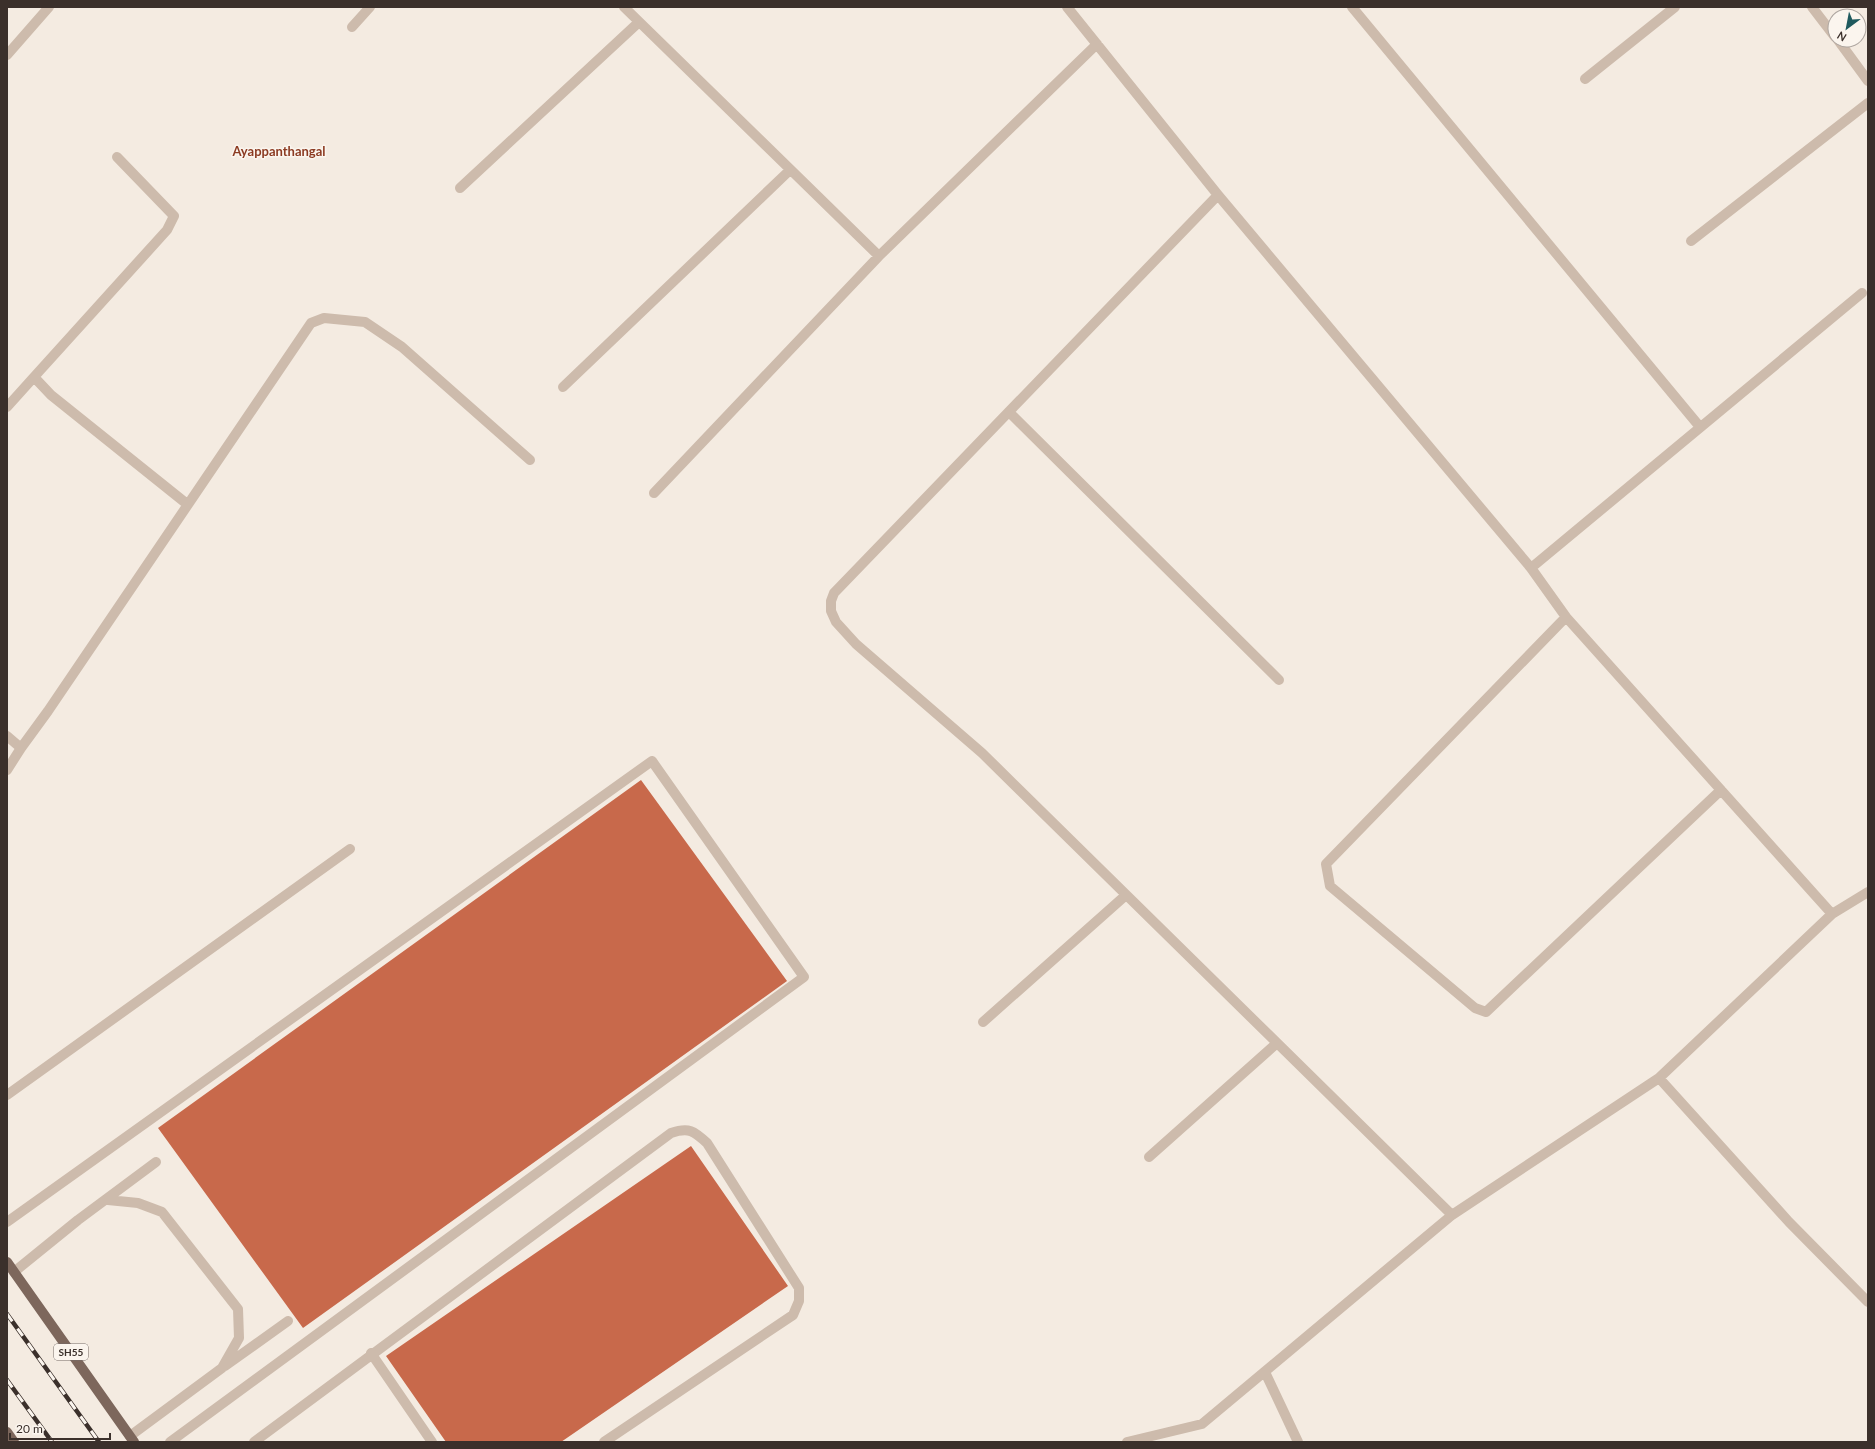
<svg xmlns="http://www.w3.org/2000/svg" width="1875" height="1449" font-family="Lato,sans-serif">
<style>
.building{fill:#c8694b}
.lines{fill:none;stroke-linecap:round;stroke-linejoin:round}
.minor{stroke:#cdbbac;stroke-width:10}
.major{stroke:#7d675c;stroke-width:10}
.rail-casing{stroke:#3b302b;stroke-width:4.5}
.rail{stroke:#fbf5ee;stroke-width:3;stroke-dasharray:9;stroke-linecap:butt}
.labels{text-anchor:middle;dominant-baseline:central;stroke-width:3;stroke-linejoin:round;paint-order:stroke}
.shield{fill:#fbf5ee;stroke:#756b66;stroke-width:1}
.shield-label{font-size:10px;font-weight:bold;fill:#3b302b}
.quarter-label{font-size:13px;font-weight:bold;fill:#8c3b22;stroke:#fbf5ee}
</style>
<rect width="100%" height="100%" fill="#f4ebe1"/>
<!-- building -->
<path class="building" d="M641,780L787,981L303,1328L158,1128Z
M691,1146L788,1286L561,1442H446L386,1356Z"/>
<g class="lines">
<!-- minor -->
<path class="minor" d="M624,7L879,256
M1067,7L1218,195L1531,568L1566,617L1832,914
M1352,7L1700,427
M1812,7L1835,37
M352,27L370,7
M1838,40L1868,81
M7,55L49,7
M1585,79L1675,7
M117,157L174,216L167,230L34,377L51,395L187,504
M460,188L639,22
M1218,195L834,593L831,601V611L836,622L856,644L982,753L1452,1215
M1691,241L1868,103
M563,387L790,170
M7,407L34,377
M1009,412L1279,680
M654,493L879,256L1097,44
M1531,568L1862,293
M1566,617L1326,864L1330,886L1475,1008L1486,1012L1721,790
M7,736L21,748L7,770
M21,748L48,711L311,323L324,318L365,322L402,347L530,460
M983,1022L1126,895
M1659,1078L1789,1222L1868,1302
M7,1095L350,849
M1149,1157L1277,1043
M108,1200L138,1203L162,1212L238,1309L239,1338L222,1368L130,1436
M7,1222L652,761L804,977L170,1442
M14,1272L78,1220L156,1162
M371,1353L432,1442
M225,1366L288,1321
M1265,1372L1298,1442
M254,1442L671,1133C689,1127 694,1131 707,1143L799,1288V1301L793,1315L604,1442
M1127,1442L1202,1424L1452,1215L1659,1078L1832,914L1868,892"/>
<!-- major -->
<path class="major" d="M7,1262L134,1442
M7,1432L14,1442"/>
<!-- rail casing -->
<g class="rail-casing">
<path id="rail" d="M7,1314L99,1442
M7,1380L52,1442"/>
</g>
<!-- rail -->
<use href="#rail" class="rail"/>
</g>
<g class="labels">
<!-- shield labels -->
<rect class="shield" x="54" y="1344" width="34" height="16" rx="3"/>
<g class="shield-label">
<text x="71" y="1352">SH55</text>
</g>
<!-- quarter labels -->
<g class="quarter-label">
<text x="279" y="151">Ayappanthangal</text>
</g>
</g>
<!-- border -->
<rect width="1875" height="1449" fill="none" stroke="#3b302b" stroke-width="16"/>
<!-- north arrow -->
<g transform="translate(1847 28) rotate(212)"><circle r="19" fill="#fbf5ee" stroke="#aea6a0"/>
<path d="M0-3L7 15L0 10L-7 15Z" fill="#1f5a5e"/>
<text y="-6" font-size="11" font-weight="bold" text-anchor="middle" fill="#3b302b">N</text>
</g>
<!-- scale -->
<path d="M10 1433v6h100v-6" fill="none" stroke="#3b302b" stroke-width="2"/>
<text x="16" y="1433" font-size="12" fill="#3b302b" stroke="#fbf5ee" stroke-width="3" paint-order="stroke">20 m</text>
</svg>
